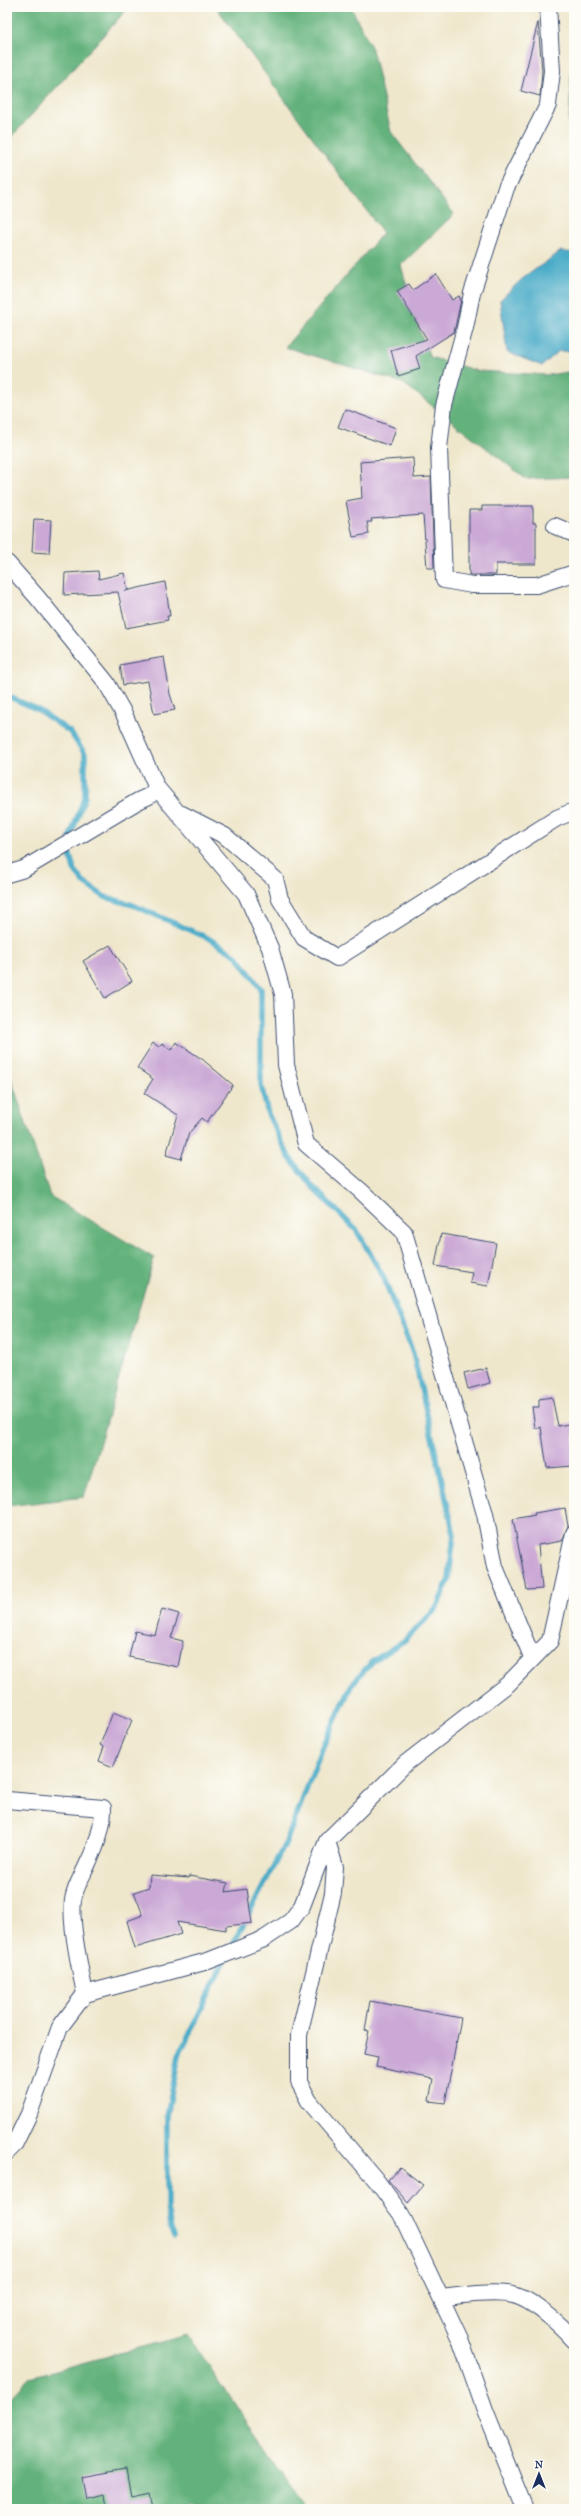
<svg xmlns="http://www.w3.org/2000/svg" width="581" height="2516" font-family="'IM FELL French Canon',serif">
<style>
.forest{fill:#64b27c;stroke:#40706d}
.water{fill:#49abc8;stroke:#326d93}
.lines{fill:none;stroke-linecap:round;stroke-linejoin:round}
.stream{stroke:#49abc8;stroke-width:5.5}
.building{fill:#cba9d6}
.street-casing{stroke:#3b4b6e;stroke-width:18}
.street{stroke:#fff;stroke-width:16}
</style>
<rect width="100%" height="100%" fill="#fdfcf7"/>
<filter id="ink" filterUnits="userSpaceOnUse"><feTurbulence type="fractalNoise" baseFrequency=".025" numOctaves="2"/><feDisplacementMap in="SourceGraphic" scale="8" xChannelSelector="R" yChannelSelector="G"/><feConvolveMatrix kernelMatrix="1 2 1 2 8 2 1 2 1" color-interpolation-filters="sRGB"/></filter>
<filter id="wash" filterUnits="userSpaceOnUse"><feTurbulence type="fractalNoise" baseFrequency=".012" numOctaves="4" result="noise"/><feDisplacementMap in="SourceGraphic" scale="16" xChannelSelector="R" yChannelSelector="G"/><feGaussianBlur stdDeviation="0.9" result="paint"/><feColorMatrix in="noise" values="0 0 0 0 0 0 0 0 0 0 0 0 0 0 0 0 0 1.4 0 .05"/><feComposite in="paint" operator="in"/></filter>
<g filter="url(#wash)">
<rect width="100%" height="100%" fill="#efe7cc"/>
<!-- forest -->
<path class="forest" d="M7,7H129L7,142Z
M216,7H351L372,49L391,132L454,214L401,265L417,324L430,357L478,371L548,375L574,371V477L526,479L403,383L285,347L383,233Z
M574,20V161L569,120Z
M7,1066L50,1196L154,1258L84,1497L7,1506Z
M188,2335L306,2509H7V2401L30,2377Z"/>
<!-- water -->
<path class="water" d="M561,251L574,253V352L559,351L542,366L507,352L500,300L522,279Z"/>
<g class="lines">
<!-- stream -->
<path class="stream" d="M7,696L37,709L70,732L85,754V796L70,837
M69,845V852L74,869L83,882L105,897L133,905L208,938L237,956L261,989V1085L268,1114L289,1157L311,1185L357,1231L383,1276L413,1353L454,1534L449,1579L436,1609L405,1640L373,1661L352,1684L324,1744L286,1842L231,1948
M174,2236L171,2230L167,2208V2116L179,2055L226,1958"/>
</g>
<g id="blocks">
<!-- building -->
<path class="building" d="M538,22L542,71L540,96L521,91Z
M436,274L452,300L459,296L461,300L454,332L416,356L420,369L398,376L391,350L427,339L397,291L409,284L413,290Z
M345,409L396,428L390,446L338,427Z
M413,458L414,478L431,477L434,568H427L423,515L371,519L372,522H367L369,534L353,537L346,501L362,498L360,462Z
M482,506H533V523H536V564H496V575H469V510H482Z
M34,519L51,520L49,553L32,552Z
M98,571L99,579L124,573L128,590L125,591L165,582L170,616H167L168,620L126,628L118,592L64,595L65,573Z
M164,657L170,694L175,710L154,714L148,681L123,685L120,665Z
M110,945L132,981L105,998L83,961Z
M176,1042L202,1059L233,1085L207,1122L202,1118L189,1133L181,1159L166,1155L178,1115L144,1093L153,1079L137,1068L153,1043L159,1047L162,1044L171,1050Z
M441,1234L496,1243L488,1286L470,1283L472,1272L435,1266Z
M486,1368L490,1383L468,1389L464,1373Z
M552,1397L558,1426L574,1423V1466L547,1468L541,1427L535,1428L532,1407H539V1399Z
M565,1508L568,1526L562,1541L538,1545L542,1589L527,1590L513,1519L535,1515L534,1513Z
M162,1609L179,1614L171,1638L183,1641L178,1667L129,1657L135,1631L155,1635Z
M113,1712L132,1720L113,1767L99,1761L104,1747L100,1745Z
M150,1875L189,1878V1876L228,1883L226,1892L247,1889L252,1923L226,1926V1930L177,1922L181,1934L135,1948L127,1921L143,1915L134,1892L149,1887Z
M370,2001L461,2018L445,2103L429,2101L433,2079L376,2067L378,2057L364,2054L369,2031L365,2030Z
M400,2167L423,2185L408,2203L388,2180Z
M126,2469L131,2498L150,2494L153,2509H107L105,2494L86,2498L82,2477Z"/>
</g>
</g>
<g filter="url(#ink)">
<use href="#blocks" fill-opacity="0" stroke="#3b4b6e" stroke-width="1"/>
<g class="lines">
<!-- street casing -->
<g class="street-casing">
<path id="street" d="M548,7L552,71L548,105L506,188L472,293L465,328L444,405L439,448L444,580L472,585H537L574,573
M555,526L574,534
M7,563L37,597L106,682L124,714L157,788L246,894L270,948L283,994L286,1065L306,1144L361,1191L404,1232L485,1514L495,1567L532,1657
M182,814L225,836L275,879L280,899L304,938L337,958L557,818L574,811
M7,874L24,869L138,801L149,796L157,788
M7,1800L103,1808C103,1827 97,1845 88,1863C83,1875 75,1886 73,1900C70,1924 80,1968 85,1994
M327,1841L335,1867L333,1893L299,2035V2082L309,2101L376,2180L401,2214L460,2339L485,2410L525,2509
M7,2152L14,2145L29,2114L60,2027L85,1994L208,1961L264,1939L291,1921L302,1906L327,1841L406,1763L508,1684L550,1641L574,1533
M442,2298C460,2295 495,2291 513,2295C532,2299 561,2325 574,2340"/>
</g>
<!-- street -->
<use href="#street" class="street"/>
</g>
</g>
<!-- margin -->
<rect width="581" height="2516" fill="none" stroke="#fdfcf7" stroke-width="24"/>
<!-- north arrow -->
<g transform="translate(539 2474)" stroke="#fdfcf7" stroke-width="3" paint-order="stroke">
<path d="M0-3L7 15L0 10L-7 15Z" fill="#1b2f5e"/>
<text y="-6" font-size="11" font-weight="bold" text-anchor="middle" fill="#1b2f5e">N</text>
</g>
</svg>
